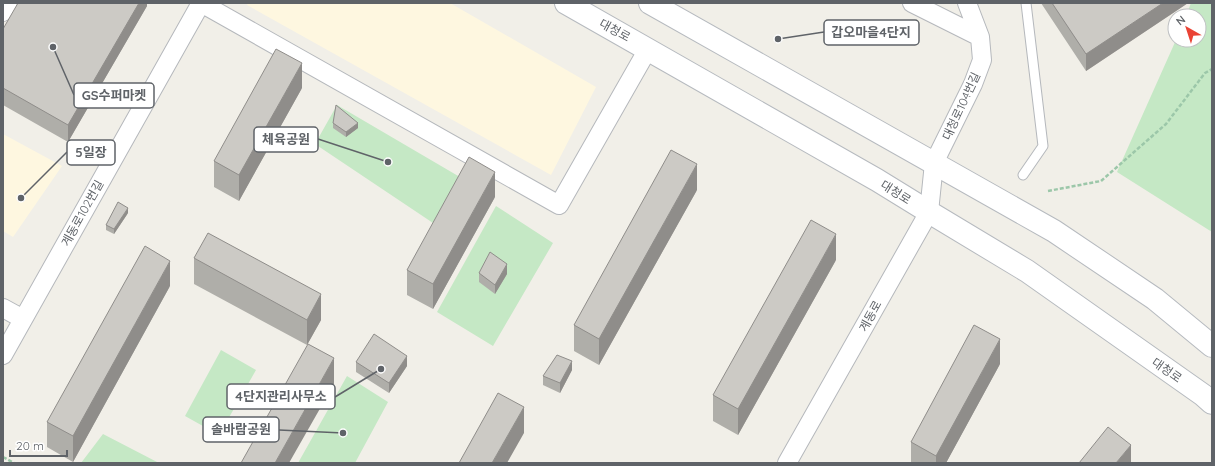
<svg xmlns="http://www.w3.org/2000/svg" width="1215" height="466" font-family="Quicksand,'Noto Sans KR',sans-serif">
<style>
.commercial{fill:#fef7e0}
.green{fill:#c5e8c5}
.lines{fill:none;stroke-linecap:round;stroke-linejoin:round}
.lane-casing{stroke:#b5b8bc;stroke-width:11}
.street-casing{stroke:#b5b8bc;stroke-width:20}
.secondary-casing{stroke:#b6babf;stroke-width:24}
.path{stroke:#9cc7a9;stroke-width:2.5;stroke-dasharray:4 2;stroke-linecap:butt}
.lane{stroke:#fff;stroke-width:9}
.street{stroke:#fff;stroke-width:18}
.secondary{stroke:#fff;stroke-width:22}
.wall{fill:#afaea9}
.shaded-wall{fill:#8f8d8a}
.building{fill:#cccac5;stroke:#8f8d8a}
.labels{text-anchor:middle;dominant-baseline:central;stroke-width:4;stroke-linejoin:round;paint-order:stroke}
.street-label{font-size:12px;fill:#5f6368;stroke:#fff}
.leader{fill:none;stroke:#5f6368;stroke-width:1.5}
.callout-dot{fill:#5f6368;stroke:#fff;stroke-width:1.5}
.callout{fill:#fff;stroke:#5f6368;stroke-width:1.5}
.callout-label{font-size:13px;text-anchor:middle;font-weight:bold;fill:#5f6368}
</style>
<rect width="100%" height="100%" fill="#f1efe8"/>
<!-- commercial -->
<path class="commercial" d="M248,3H450L596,87L551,175L247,5Z
M3,134L62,166L13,237L3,231Z"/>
<!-- green -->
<path class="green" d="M1191,3H1212V232L1117,172L1176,40H1199V16H1186Z
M337,105L465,180L439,227L315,144Z
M496,206L553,243L493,346L437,312Z
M221,350L256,370L219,435L185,416Z
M347,376L388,402L355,463H298Z
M103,434L159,463H81Z"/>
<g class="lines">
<!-- lane casing -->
<g class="lane-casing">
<path id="lane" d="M1023,175L1043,146L1026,3"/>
</g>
<!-- street casing -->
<g class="street-casing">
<path id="street" d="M201,3L559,205L648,49
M912,3L980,37
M3,12L8,3
M3,308L23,319
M3,355L201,3
M787,463L929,212L934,163L973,84L982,60L980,37L967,3"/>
</g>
<!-- secondary casing -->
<g class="secondary-casing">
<path id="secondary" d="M566,3L877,180L929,212L1027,271L1203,395L1212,403
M650,3L1054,231L1155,299L1212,346"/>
</g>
<!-- path -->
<path class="path" d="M1048,191L1101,181L1166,124L1205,73L1212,69
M3,457L14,463"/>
<!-- lane -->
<use href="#lane" class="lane"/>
<!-- street -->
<use href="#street" class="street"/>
<!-- secondary -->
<use href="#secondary" class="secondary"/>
</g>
<!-- wall -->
<path class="wall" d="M147,3V6L68,142L3,105V29Z
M1041,3H1188L1086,71Z
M302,88L239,201L214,187V161Z
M333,123L358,128L346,137L333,128Z
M697,190L599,365L574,351V325Z
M495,197L433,309L407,295V270Z
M128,213L114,234L106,230V225Z
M194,258L321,320L307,345L194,284Z
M836,260L738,435L713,421V395Z
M479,273L507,274L495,294L479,282Z
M170,286L73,462L47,447V422Z
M356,362L407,366L389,393L356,372Z
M1000,364L946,463H911V442Z
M572,370L560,393L543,385V376Z"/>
<!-- shaded-wall -->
<path class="shaded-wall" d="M139,3H147V6L68,142V125Z
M1163,3H1188L1086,71V54Z
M302,63V88L239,201V175Z
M358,123V128L346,137V132Z
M697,164V190L599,365V339Z
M495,172V197L433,309V284Z
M128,208V213L114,234V229Z
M836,234V260L738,435V409Z
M170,261V286L73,462V436Z
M507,264V274L495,294V285Z
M321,294V320L307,345V320Z
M1000,339V364L946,463H936V456Z
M407,356V366L389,393V383Z
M334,358V384L289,463H275Z
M572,361V370L560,393V383Z
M524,407V433L507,463H492Z
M1131,445V463H1116Z"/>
<!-- building -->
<path class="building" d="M18,3H139L68,125L3,88V29Z
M1052,3H1163L1086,54Z
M276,49L302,63L239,175L214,161Z
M336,105L358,123L346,132L333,123Z
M671,150L697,164L599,339L574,325Z
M469,157L495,172L433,284L407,270Z
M118,202L128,208L114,229L106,225Z
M811,220L836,234L738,409L713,395Z
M208,233L321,294L307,320L194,258Z
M145,246L170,261L73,436L47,422Z
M490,252L507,264L495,285L479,273Z
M974,325L1000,339L936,456L911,442Z
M374,334L407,356L389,383L356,362Z
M308,344L334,358L275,463H241Z
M557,355L572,361L560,383L543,376Z
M498,393L524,407L492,463H459Z
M1108,427L1131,445L1116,463H1079Z"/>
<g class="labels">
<!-- street labels -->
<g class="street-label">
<text transform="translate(615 30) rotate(29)">대청로</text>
<text transform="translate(961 106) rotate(-65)">대청로104번길</text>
<text transform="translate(896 192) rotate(32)">대청로</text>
<text transform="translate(82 213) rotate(-61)">계동로102번길</text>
<text transform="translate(870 316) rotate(-61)">계동로</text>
<text transform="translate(1167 370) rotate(35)">대청로</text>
</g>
</g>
<!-- callouts -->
<path class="leader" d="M778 39L824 32M53 47L74 95M388 162L318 139M21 198L67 152M381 369L335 397M343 433L279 430"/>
<g class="callout-dot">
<circle cx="778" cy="39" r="4"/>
<circle cx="53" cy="47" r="4"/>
<circle cx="388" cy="162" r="4"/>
<circle cx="21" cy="198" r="4"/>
<circle cx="381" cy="369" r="4"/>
<circle cx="343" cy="433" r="4"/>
</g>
<g class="callout">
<rect x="824" y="20" width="95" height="25" rx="4"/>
<rect x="74" y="83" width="80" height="25" rx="4"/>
<rect x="254" y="127" width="64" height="25" rx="4"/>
<rect x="67" y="140" width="48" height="25" rx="4"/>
<rect x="227" y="384" width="108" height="25" rx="4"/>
<rect x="203" y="417" width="76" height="25" rx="4"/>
</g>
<g class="callout-label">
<text x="871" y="37">갑오마을4단지</text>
<text x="114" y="100">GS수퍼마켓</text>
<text x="286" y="144">체육공원</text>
<text x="91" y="157">5일장</text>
<text x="281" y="401">4단지관리사무소</text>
<text x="241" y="434">솔바람공원</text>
</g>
<!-- border -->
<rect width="1215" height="466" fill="none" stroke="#5f6368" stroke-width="8"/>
<!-- north arrow -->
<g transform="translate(1187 28) rotate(321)"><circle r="19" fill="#ffffff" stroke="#bfc1c3"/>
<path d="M0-3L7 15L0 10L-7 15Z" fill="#ea4335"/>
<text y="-6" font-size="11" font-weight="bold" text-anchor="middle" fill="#5f6368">N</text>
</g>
<!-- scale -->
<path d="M10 450v6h57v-6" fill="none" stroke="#5f6368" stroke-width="2"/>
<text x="16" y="450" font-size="12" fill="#5f6368" stroke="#ffffff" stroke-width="3" paint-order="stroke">20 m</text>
</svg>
